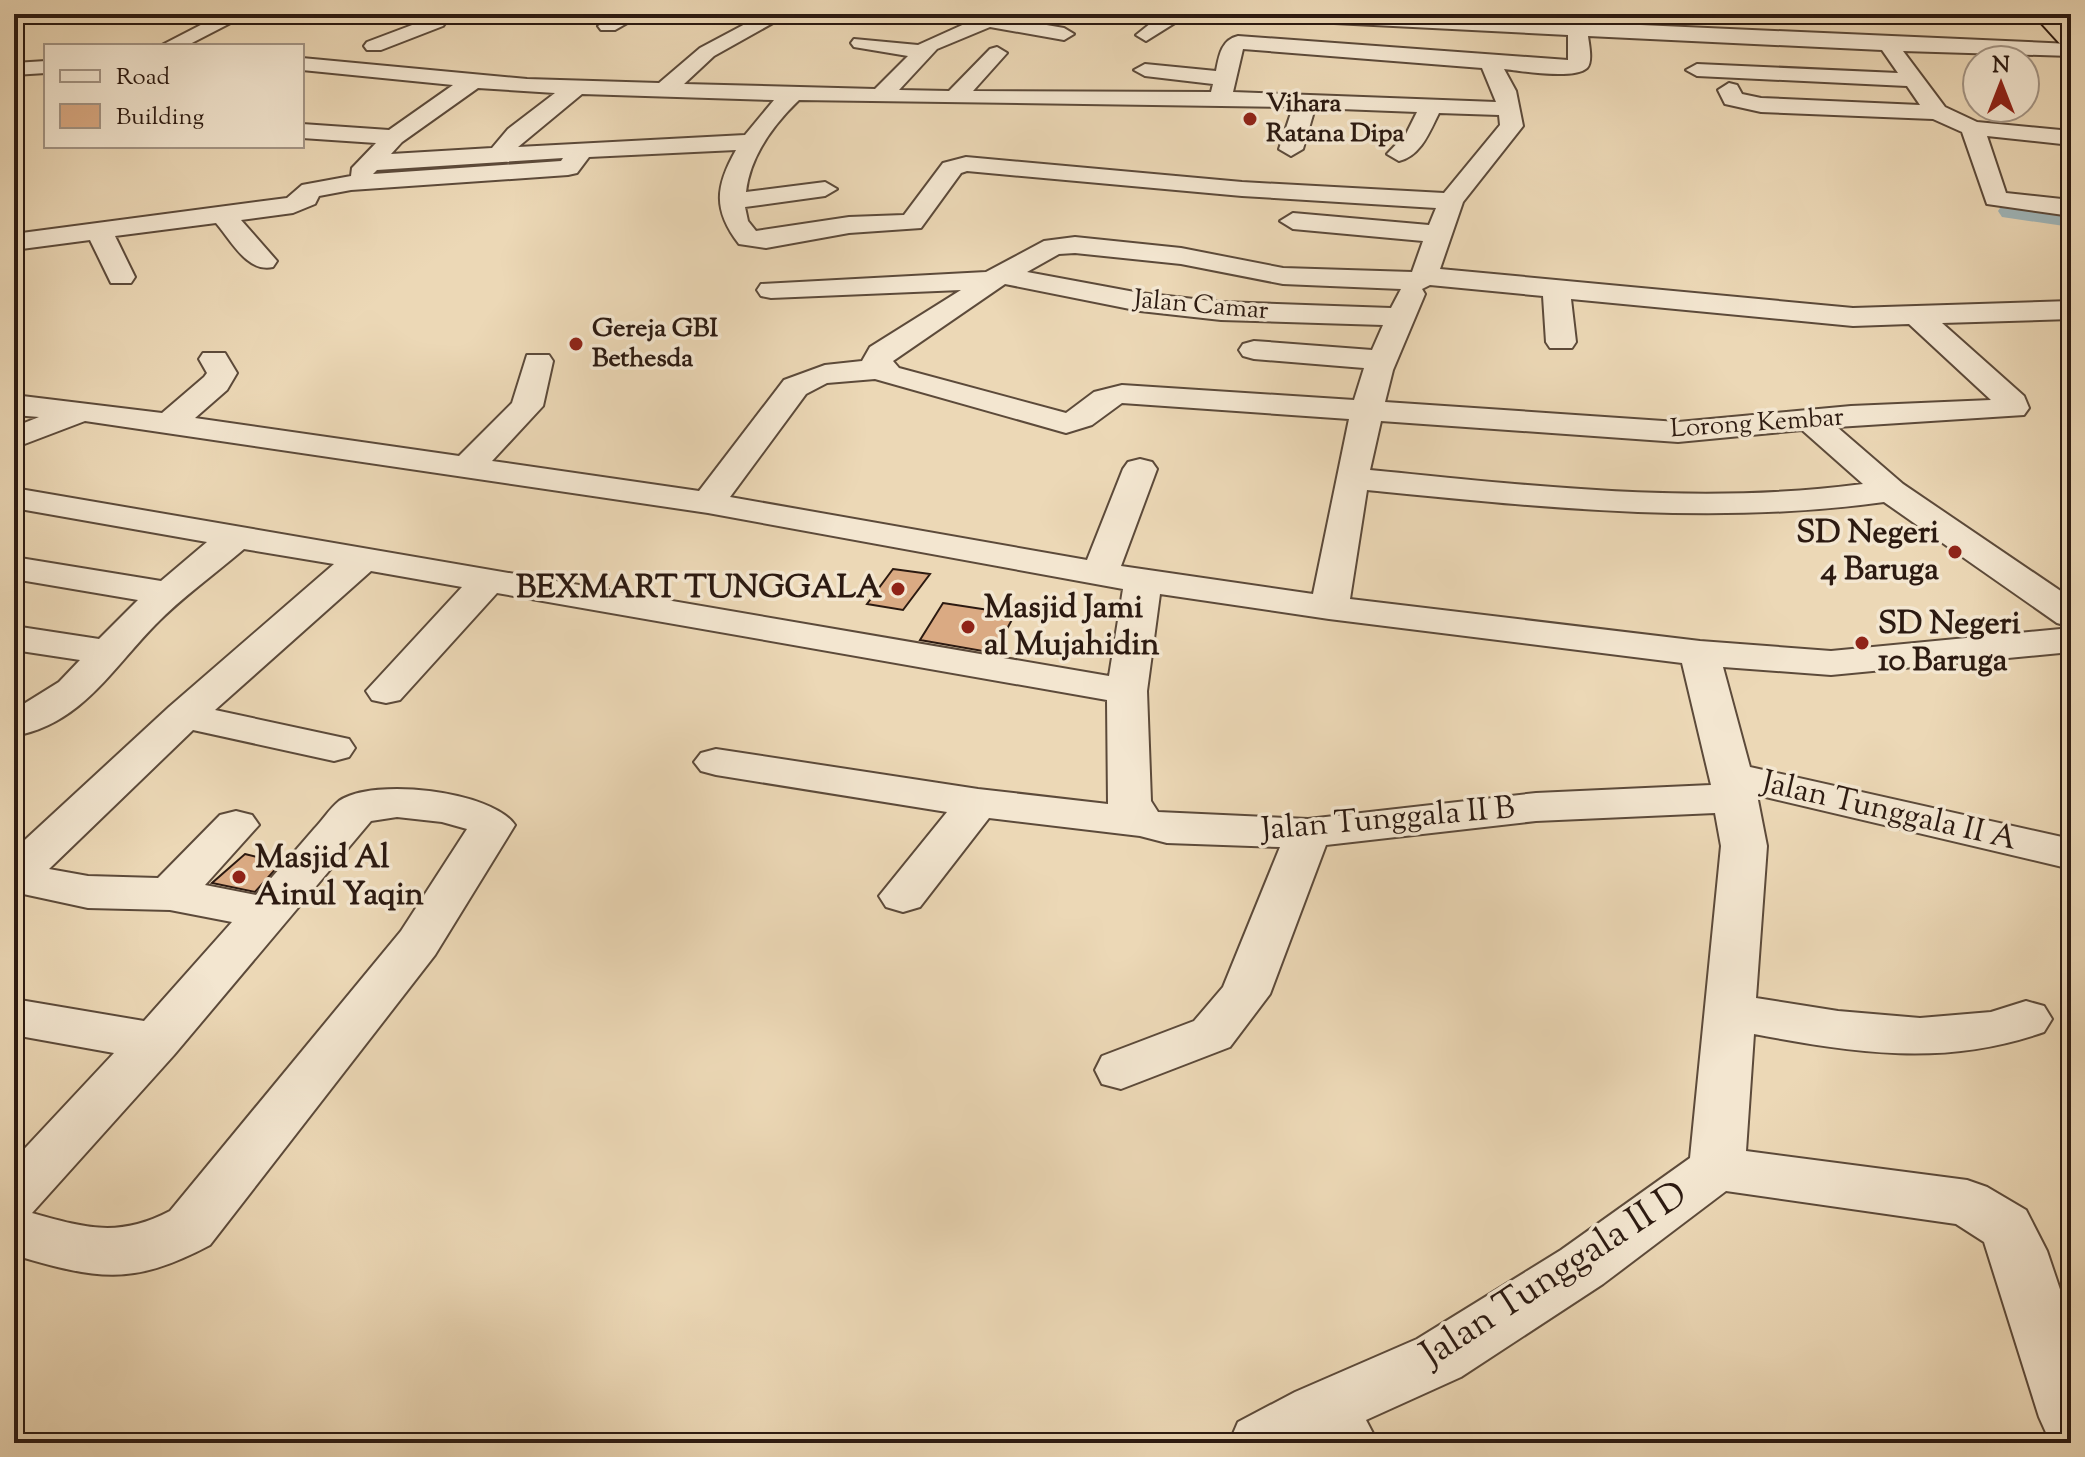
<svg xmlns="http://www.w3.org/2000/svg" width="2085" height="1457" font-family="'Sorts Mill Goudy',serif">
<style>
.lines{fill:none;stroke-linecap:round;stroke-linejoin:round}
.river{fill:#9fb6ba;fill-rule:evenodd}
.building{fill:#daaa83;stroke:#2c1a11;stroke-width:2}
.minor-casing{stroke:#5c4a3a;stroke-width:4}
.highway-casing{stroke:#2c1a11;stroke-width:4}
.minor{fill:#f3e6d0;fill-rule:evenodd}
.highway{fill:#ecd8b6;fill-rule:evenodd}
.poi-dot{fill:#8f2418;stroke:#f3e6d0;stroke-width:3}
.labels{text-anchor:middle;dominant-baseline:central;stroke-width:7;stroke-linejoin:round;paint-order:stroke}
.far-poi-label{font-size:26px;font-weight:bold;fill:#2c1a11;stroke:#f3e6d0;text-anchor:start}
.far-street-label{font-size:26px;fill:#2c1a11;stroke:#f3e6d0}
.poi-label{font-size:32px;font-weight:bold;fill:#2c1a11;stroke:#f3e6d0;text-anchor:start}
.street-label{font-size:32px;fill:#2c1a11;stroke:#f3e6d0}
.near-street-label{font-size:38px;fill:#2c1a11;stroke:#f3e6d0}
</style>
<rect width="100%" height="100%" fill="#ecd8b6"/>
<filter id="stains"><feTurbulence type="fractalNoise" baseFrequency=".0025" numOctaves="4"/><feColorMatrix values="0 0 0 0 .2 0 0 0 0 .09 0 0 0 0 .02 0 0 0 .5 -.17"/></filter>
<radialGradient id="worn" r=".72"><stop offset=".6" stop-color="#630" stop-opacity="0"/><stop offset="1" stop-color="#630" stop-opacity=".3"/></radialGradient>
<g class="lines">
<!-- river -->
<path class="river" d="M2013,202L2071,209V227L2002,217L1998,211L2002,205Z"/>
</g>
<!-- building -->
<path class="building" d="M893,569L930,574L903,610L867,604Z
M943,603L1015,614L994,653L920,640Z
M245,854L281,863L255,892L212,883Z"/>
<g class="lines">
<!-- minor casing -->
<g class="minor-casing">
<path id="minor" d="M14,14H57L58,15L48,21L14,20Z
M222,14H248L186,46H160Z
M617,14H643L615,30H601L598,26Z
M764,14H789L714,56L684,84L875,89L908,56L854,47L851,43L854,39L918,45L980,17L1016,14L1011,19L1064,28L1074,34L1064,40L990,27L937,49L899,90L949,91L990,49L997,47L1007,53L973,91L1211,92L1213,84L1145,76L1134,70L1145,64L1216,71C1219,56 1221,40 1238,36L1568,60V35L1275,20L1265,14H1391L2071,44V56L1903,51L1945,107L1977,122L2071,131V145L1987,136L2006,193L2071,200V216L1987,204L1962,132L1933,119L1761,112L1725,104L1718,90L1729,83L1737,85L1742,94L1761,98L1920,105L1907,86L1697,76L1686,70L1697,64L1898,73L1882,50L1588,36C1589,44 1593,62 1587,68C1574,80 1521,71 1504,69L1516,91L1523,126L1463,202L1440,269L1853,308L2071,301V319L1942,323L2024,396L2029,408L2024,415L1837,427L1903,484L2071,598V627L2057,623L1884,502C1711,526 1540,507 1367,490L1350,599L1700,641L1831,651L2071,628V652L1831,675L1723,667L1750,767L2071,839V869L1757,795L1767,846L1756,998L1838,1011L1920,1018L1991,1012L2026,1001L2044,1006L2052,1019L2044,1032C1945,1067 1855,1053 1754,1034L1746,1151L1967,1180L1987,1187L2026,1210L2047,1251L2071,1322V1443L2048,1437L2039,1417L1984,1242L1956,1224L1726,1191L1603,1284L1461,1377L1366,1420L1378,1443H1229L1238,1422L1295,1392L1417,1339L1561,1250L1690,1158L1721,846L1715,813L1536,821L1326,845L1270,994L1230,1047L1121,1089L1102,1084L1095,1070L1102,1056L1194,1021L1223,987L1280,847L1167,843L1140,836L989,818L920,907L903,912L886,907L879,896L947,812L716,775L701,771L694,762L701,753L716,749L978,789L1108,804L1107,700L497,593L400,700L386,703L372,700L366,691L462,587L371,571L215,710L349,739L355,748L349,757L334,761L193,730L49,869L88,876L158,878L220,815L236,811L252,815L259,825L205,885L256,895C276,873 295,851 314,829C322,821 330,808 339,801C373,777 492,791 515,825L435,955L210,1245C131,1287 97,1279 14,1255V1160L114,1053L14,1035V999L144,1021L232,922L170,910L88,908L14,892V850L169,707L334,564L244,549C215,574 182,597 155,625C111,670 81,724 14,736V710L59,682L80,660L14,650V626L99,639L138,600L14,579V557L161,581L207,542L14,508V488L1109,676L1123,589L708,513L85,421L14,448V427L39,417L14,415V395L162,413L204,377L207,373L199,359L203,353H225L237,373L227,390L195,418L459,456L512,403L527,355H549L553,361L543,406L492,461L699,491L784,380L825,365L862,361L870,347L961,290L771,298L761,296L757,290L761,284L986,272L1044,241L1075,237L1181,248L1283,268L1412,272L1423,241L1293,229L1280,221L1293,213L1429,225L1436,208L1242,196L967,171L961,173L921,228L849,233L766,248L739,244C713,210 715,187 736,150L589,157L577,173L568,175L351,190L319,196L315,204L293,213L241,220L277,261L273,267C247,273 231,240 216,223L115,236L135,277L131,283H111L90,240L14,250V234L287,198L302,185L351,176L352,168L376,143L302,138V124L389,130L453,85L302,70V58L527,79L659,83L700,48ZM1243,49L1482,68L1496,102L1233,92ZM478,88L555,93L508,129L492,148L391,154L402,142ZM582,94L774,100L745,135L518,147ZM799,100L1293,107L1279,149L1291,156L1303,149L1315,108L1417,112L1406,134L1387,154L1399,161C1421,156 1430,131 1439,113L1499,115L1500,125L1444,193L1242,182L966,157L943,163L904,215L849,217L756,231L748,221L745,207L825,196L837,189L825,182L746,192C750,156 774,124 799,100ZM563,158L561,161L373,174L377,170ZM1075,253L1181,264L1283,284L1401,289L1391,308L1221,302L1140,293L1027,272L1059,254ZM1005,284L1140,311L1221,320L1383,325L1372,350L1254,341L1243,344L1239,350L1243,356L1254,359L1364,368L1354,400L1122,385L1094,392L1066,413L899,368L893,361ZM1430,285L1543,296L1546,342L1550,348H1572L1576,342L1571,299L1853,326L1909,324L1991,400L1851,406L1678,422L1385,402L1393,370L1425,294L1422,289ZM875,379L1066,433L1092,425L1122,403L1349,419L1313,594L1121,566L1157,469L1152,462L1140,459L1128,462L1123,469L1087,560L730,497L806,394L827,383ZM1381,421L1678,442L1802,430L1863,484C1699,506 1534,486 1370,470ZM1160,594L1329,619L1682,663L1711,785L1536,793L1308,819L1158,812L1151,801L1147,691ZM397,817L442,822L467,829L401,931L170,1211C119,1238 85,1228 32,1213L174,1055L371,821Z
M1123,14H1162L1178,21L1146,41L1136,35L1151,23L1126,18Z
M436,16L443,18L446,22L443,26L381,50H367L364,46L367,42Z
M46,61V73L14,75V63Z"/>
</g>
<!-- highway casing -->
<g class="highway-casing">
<path id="highway" d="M2033,14H2055L2071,30V48L2063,47Z"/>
</g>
<!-- minor -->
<use href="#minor" class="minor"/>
<!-- highway -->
<use href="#highway" class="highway"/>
</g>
<!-- markers -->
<g class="poi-dot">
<circle cx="1250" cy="119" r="8"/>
<circle cx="576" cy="344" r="8"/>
<circle cx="1955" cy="552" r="8"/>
<circle cx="898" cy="589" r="8"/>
<circle cx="968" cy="627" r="8"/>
<circle cx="1862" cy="643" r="8"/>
<circle cx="239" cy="877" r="8"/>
</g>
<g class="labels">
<!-- far-poi labels -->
<g class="far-poi-label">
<text x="1266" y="104">Vihara<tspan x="1266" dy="30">Ratana Dipa</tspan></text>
<text x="592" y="329">Gereja GBI<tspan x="592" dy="30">Bethesda</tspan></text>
</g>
<!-- far-street labels -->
<g class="far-street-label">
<text transform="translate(1201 306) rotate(5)">Jalan Camar</text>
<text transform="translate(1757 424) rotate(-4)">Lorong Kembar</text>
</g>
<!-- poi labels -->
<g class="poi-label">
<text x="1939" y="534" text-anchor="end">SD Negeri<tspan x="1939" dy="37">4 Baruga</tspan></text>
<text x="882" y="589" text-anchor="end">BEXMART TUNGGALA</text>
<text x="984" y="609">Masjid Jami<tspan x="984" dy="37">al Mujahidin</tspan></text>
<text x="1878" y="625">SD Negeri<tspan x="1878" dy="37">10 Baruga</tspan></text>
<text x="255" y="859">Masjid Al<tspan x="255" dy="37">Ainul Yaqin</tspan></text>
</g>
<!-- street labels -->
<g class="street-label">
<text transform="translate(1889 812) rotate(13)">Jalan Tunggala II A</text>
<text transform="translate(1388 820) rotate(-5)">Jalan Tunggala II B</text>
</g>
<!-- near-street labels -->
<g class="near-street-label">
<text transform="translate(1555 1276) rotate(-33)">Jalan Tunggala II D</text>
</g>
</g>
<!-- margin -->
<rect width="2085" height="1457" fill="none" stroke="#ecd8b6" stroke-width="48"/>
<rect x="16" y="16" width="2053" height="1425" fill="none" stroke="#2c1a11" stroke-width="4"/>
<rect x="24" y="24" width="2037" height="1409" fill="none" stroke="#2c1a11" stroke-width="2"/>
<!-- legend -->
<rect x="44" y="44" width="260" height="104" fill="#f3e6d0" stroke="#a39484" stroke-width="2"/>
<rect x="60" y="70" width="40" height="12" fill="#f3e6d0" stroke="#a39484" stroke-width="2"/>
<text x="116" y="84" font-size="24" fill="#2c1a11">Road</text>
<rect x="60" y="104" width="40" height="24" fill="#daaa83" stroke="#a39484" stroke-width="2"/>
<text x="116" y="124" font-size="24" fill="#2c1a11">Building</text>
<!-- north arrow -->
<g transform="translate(2001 84)"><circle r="38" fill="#f3e6d0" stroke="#a39484" stroke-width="2"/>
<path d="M0-6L14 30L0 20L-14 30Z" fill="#8f2418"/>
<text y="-12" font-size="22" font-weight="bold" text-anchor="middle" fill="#2c1a11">N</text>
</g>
<rect width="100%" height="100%" filter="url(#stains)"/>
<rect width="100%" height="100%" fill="url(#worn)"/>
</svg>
